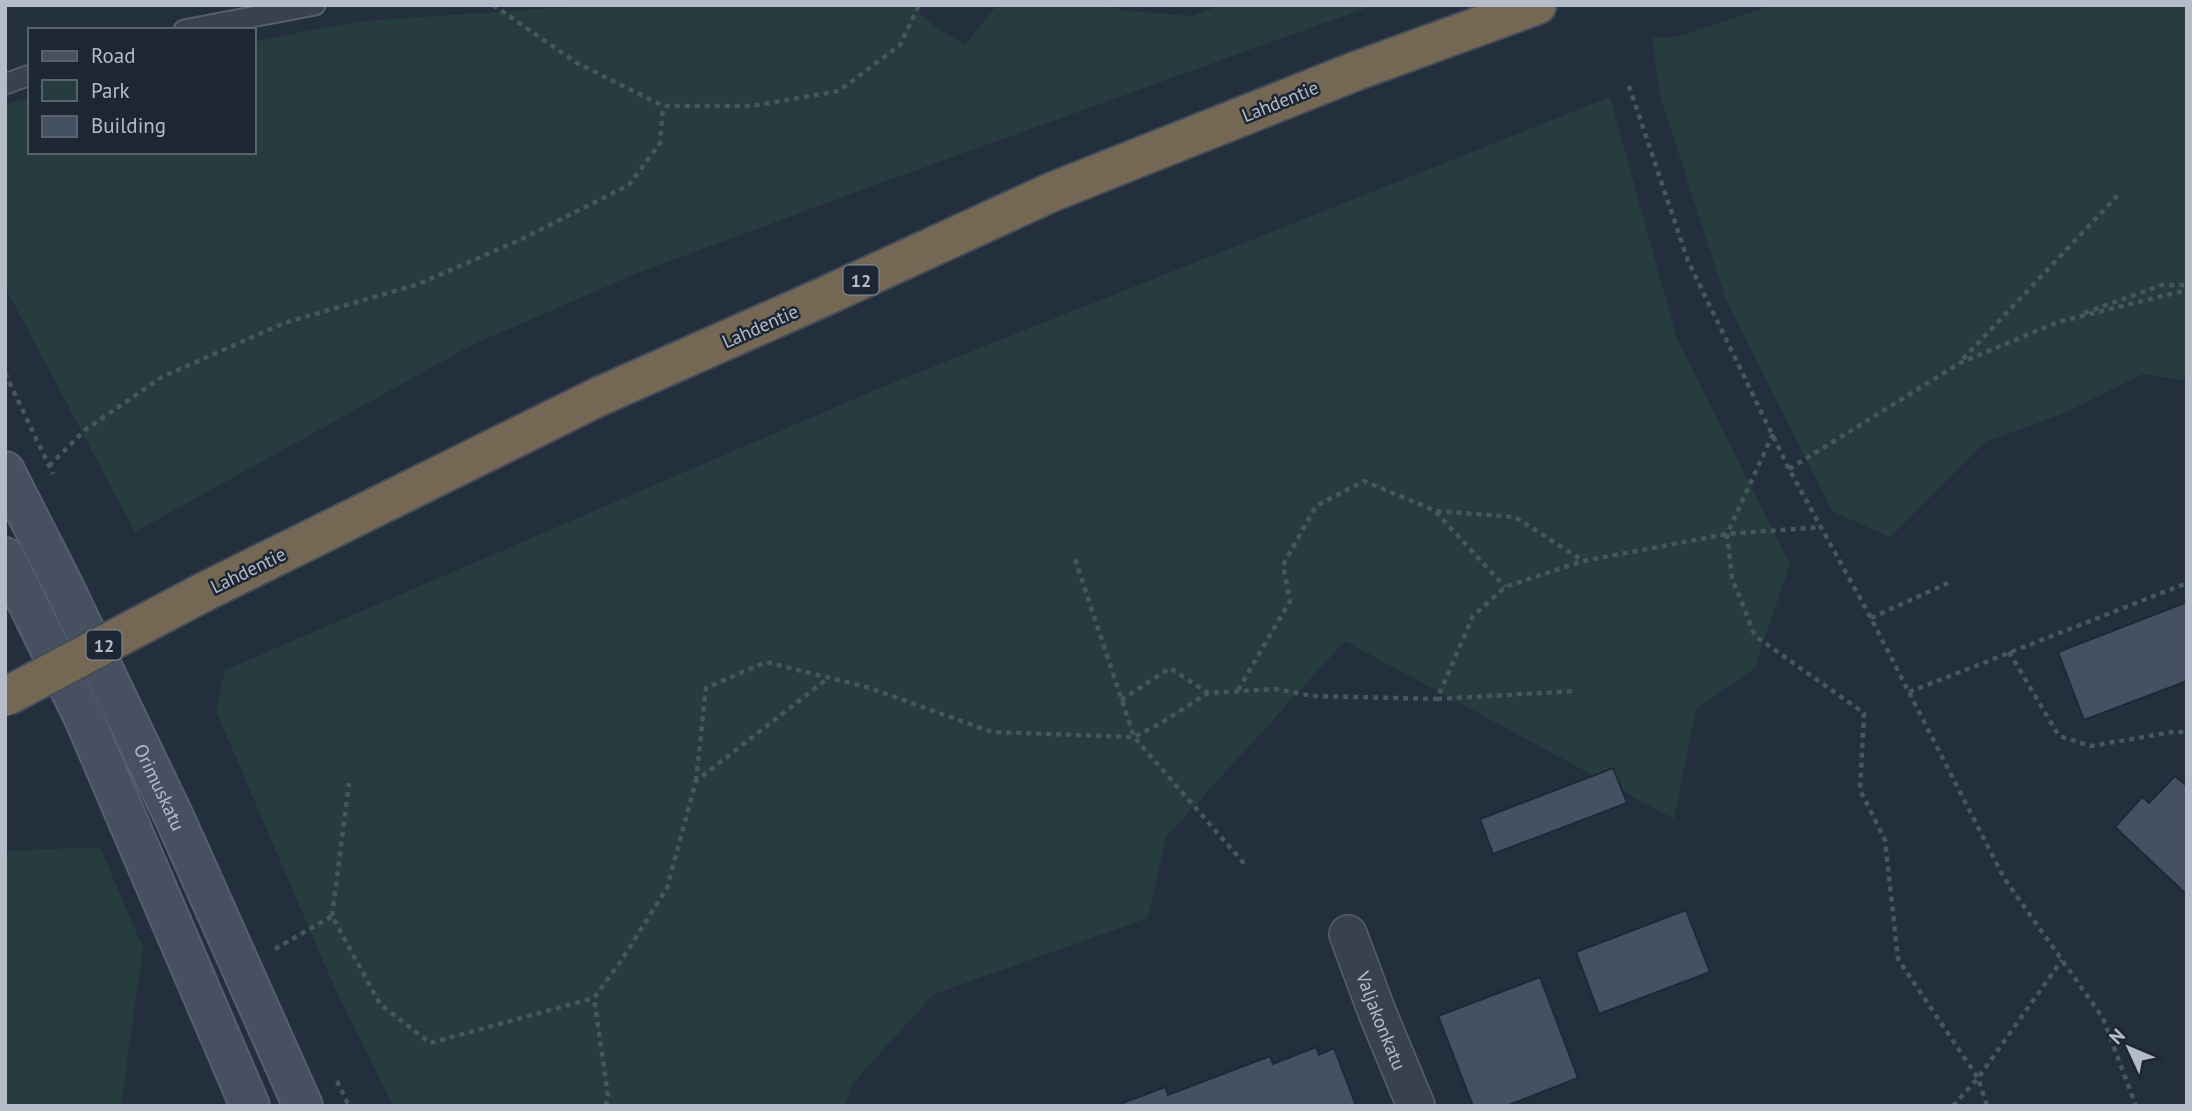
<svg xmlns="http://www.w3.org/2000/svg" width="2192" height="1111" font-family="'PT Sans',sans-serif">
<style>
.green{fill:#263c3f}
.building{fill:#455162;stroke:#1f2835;stroke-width:2}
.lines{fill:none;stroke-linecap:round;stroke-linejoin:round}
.lane-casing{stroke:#565f6c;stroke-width:23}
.street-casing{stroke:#565f6c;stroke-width:40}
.secondary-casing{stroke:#565f6c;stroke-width:42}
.highway-casing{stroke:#434c59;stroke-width:42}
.path{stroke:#44595c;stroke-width:4.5;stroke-dasharray:5 5;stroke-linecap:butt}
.lane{stroke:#38414e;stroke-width:19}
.street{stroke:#38414e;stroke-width:37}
.secondary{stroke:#465061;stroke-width:38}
.highway{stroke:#746855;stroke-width:38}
.highway-bridge-casing{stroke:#434c59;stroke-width:42;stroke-linecap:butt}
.highway-bridge{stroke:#746855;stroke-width:38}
.labels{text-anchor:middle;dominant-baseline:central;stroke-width:5;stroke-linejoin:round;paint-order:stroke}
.shield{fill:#1d2633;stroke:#878f9c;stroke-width:2}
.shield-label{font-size:18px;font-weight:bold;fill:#b4bcc9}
.street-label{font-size:19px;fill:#b4bcc9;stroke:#1d2633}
</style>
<rect width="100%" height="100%" fill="#242f3e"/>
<!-- green -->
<path class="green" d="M597,5H910L936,27L965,45L997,5H1103L1127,11L1192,16L1221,5H1374L856,192L635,274L470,346L135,532L5,287V105L30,97V152H254V41L362,21Z
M1773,5H2187V381L2143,374L2062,414L1985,442L1890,537L1832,511L1726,300L1661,99L1652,38L1678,36Z
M1610,97L1676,336L1790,564L1755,668L1696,709L1674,819L1345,641L1166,837L1148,918L934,994L853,1083L845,1106H393L333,984L216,711L225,670L882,387Z
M100,847L143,948L121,1106H5V851Z"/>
<!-- building -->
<path class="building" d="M2187,602V681L2084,720L2058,652Z
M1613,768L1627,803L1493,854L1480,819Z
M2175,776L2187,786V895L2115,827L2142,797L2149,803Z
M1686,910L1710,972L1599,1014L1576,952Z
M1540,977L1578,1078L1506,1106H1473L1438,1016Z
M1316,1047L1319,1055L1334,1048L1356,1106H1115L1165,1087L1168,1095L1270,1056L1273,1064Z"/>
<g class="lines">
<!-- lane casing -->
<g class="lane-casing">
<path id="lane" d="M184,30L315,5
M5,84L30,75"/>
</g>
<!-- street casing -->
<g class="street-casing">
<g id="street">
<path id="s1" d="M1348,934L1377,1012L1416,1106"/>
</g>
</g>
<!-- secondary casing -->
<g class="secondary-casing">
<g id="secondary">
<path id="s2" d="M5,471L63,585L175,819L303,1106"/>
<path d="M5,557L84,718L250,1106"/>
</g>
</g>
<!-- highway casing -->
<g class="highway-casing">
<path id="highway" d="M202,593L598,397L821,298L1052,192L1356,71L1537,5"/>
</g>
<!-- path -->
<path class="path" d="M493,5L577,63L663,106H752L839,91L900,45L919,5
M1629,86L1688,261L1789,469L1871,618L2004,878L2103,1018L2136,1106
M2084,313L2162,285H2187
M1963,359L2118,195
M5,373L53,474
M1773,434L1727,534L1732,578L1755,636L1864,713L1860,790L1885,840L1898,959L1978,1078L1987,1106
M49,466L85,430L162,377L284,323L416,285L522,239L629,185L660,143L663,106
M1789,469L1960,363L2058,322L2187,290
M1436,512L1505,587
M1075,559L1134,737L1247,867
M1871,618L1948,583
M2009,652L2059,736L2091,746L2178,731L2187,734
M1238,690L1290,601L1283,565L1316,506L1364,481L1436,511L1515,517L1582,560
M1909,692L2187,583
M1437,699L1575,691
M1121,700L1170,668L1208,693
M696,781L706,688L766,662L870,688L992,732L1134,737L1161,723L1208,693L1275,689L1313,696L1437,699L1473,616L1505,587L1583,561L1727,534L1821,527
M332,916L349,783
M275,949L332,916L380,1004L430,1043L594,998
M337,1081L349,1106
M606,1106L608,1096L594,998L621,961L667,888L696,781L827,679
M1953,1106L1978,1078L2062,960"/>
<!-- lane -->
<use href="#lane" class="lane"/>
<!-- street -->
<use href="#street" class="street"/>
<!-- secondary -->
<use href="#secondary" class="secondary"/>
<!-- highway -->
<use href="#highway" class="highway"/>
<!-- highway-bridge casing -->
<g class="highway-bridge-casing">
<path id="highway-bridge" d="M5,697L202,593"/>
</g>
<!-- highway-bridge -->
<use href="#highway-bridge" class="highway-bridge"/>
</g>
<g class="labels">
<!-- shield labels -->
<g class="shield">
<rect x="843.5" y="265.5" width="35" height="29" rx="5"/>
<rect x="86.5" y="630.5" width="35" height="29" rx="5"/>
</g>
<g class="shield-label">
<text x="861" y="280">12</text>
<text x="104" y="645">12</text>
</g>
<!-- street labels -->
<g class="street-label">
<text transform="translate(1280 101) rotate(-22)">Lahdentie</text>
<text transform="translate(760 326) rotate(-24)">Lahdentie</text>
<text transform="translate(248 570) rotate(-26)">Lahdentie</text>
<text stroke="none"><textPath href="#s2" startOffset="352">Orimuskatu</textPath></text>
<text stroke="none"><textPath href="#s1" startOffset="93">Valjakonkatu</textPath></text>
</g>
</g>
<!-- border -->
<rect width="2192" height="1111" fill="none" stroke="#b4bcc9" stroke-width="14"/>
<!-- legend -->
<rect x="28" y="28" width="228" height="126" fill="#1d2633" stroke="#59626f" stroke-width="2"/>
<rect x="42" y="51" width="35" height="10" fill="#465061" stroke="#59626f" stroke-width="2"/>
<text x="91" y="63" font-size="21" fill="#b4bcc9">Road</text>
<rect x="42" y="80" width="35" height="21" fill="#263c3f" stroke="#59626f" stroke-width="2"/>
<text x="91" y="98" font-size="21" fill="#b4bcc9">Park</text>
<rect x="42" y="116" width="35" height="21" fill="#455162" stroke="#59626f" stroke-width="2"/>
<text x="91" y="133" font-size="21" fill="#b4bcc9">Building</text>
<!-- north arrow -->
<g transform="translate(2129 1048) rotate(314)" stroke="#1d2633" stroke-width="5" paint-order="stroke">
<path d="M0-5L12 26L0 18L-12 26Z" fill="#b4bcc9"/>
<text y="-10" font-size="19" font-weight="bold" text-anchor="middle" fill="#b4bcc9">N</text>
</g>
</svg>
